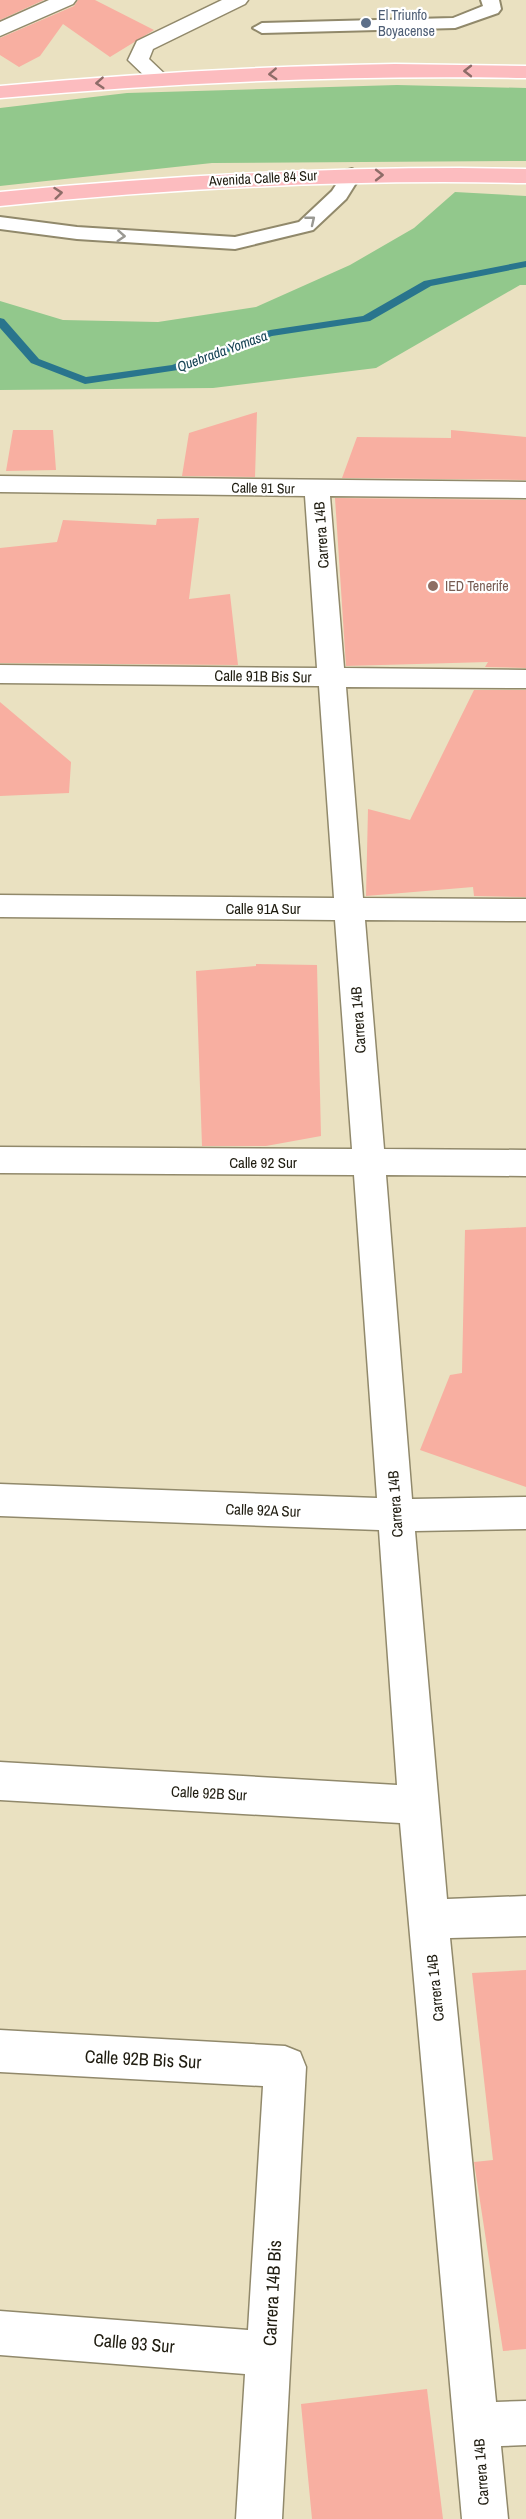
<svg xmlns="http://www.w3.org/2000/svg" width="526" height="2519" font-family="'Archivo Narrow',sans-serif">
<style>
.green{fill:#92c88c}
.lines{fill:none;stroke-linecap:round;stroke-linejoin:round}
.stream{fill:#29758d;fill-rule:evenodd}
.building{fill:#f8afa1}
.service-casing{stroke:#91896b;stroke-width:4}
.minor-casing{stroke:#91896b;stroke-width:3}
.trunk-casing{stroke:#fff;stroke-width:3}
.service{fill:#fff;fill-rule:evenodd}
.minor{fill:#fff;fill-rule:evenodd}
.trunk{fill:#fcbcbf;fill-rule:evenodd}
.oneway{stroke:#8e6c68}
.oneway2{stroke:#9a9993}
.service-dot{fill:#5c6f8a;stroke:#fff;stroke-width:2}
.education-dot{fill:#8d6e63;stroke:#fff;stroke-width:2}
.labels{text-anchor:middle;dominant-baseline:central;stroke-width:4.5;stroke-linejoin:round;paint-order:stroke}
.far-service-label{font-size:14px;fill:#4e5e75;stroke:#fff;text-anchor:start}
.far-street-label{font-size:14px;fill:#1f1c10;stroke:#fff}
.far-water-label{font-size:14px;font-style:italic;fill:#164354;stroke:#fff}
.far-education-label{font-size:14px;fill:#785e54;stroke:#fff;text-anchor:start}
.street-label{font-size:15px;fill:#1f1c10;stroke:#fff}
.near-street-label{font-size:18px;fill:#1f1c10;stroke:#fff}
</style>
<rect width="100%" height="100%" fill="#eae1c1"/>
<!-- green -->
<path class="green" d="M397,85L526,88V161L212,163L0,186V108L127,93Z
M455,192L526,196V285H520L376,368L213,388L0,390V301L63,320L158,322L256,307L350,265L414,228Z"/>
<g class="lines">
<!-- stream -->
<path class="stream" d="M526,261V267L431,286L370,321L272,336L178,370L85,384L31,363L0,328V318L4,319L39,359L86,377L172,365L270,330L363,316L424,281Z"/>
</g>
<!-- building -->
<path class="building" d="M0,0H44L0,20Z
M78,0H95L154,30L110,57L63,24L40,56L19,67L0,55V38L74,6Z
M257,412L255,477L182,476L189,433Z
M13,430H53L56,470L6,471Z
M451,430L526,437V480L342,478L357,437L451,438Z
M335,498L526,500V668L485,667L488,662L346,666Z
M199,518L189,599L230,594L238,665L0,663V548L57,542L63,520L156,525L157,519Z
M474,690H526V897L474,896L473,887L366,896L368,809L410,820Z
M0,702L71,762L69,793L0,796Z
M256,964L317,965L321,1136L266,1146H202L196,971L256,966Z
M526,1227V1487L420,1450L450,1375L462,1373L465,1230Z
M526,1970V2349L503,2351L474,2162L493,2160L472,1973Z
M427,2389L443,2519H312L301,2404Z"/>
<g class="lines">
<!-- service casing -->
<g class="service-casing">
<path id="service" d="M481,0H499L501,9L498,13L455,28L262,33L253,28L262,23L453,18L483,6Z
M352,169L361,175L346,199L313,230L235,249L77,239L0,229V217L77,227L235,237L299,222L332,191L345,171Z"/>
</g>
<!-- minor casing -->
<g class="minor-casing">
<path id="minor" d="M49,0H76L73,4L0,36V22Z
M222,0H248L245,4L153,49L149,59L170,79L166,83H152L128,60L137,41Z
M0,476L526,482V498L330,496L344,668L526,670V688L346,687L363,898L526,899V921L365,920L384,1149L526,1150V1176L386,1175L412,1499L526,1497V1529L415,1531L447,1899L526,1896V1936L450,1938L496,2402L526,2401V2445L501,2446L508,2519H462L400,1823L0,1800V1762L397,1785L379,1530L0,1516V1484L377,1498L354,1175L0,1173V1147L352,1149L335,920L0,917V895L334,898L319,686L0,683V665L317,668L305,496L0,492Z
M0,2030L285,2046L300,2052L306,2067L282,2519H236L245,2374L0,2355V2311L248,2330L263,2086L0,2072Z"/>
</g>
<!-- trunk casing -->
<g class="trunk-casing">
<path id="trunk" d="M395,64L526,66V78C350,75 175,82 0,98V86C131,74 263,66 395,64Z
M460,168L526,169V183C350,179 175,188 0,206V192C153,177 306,168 460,168Z"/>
</g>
<!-- service -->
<use href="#service" class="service"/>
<!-- minor -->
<use href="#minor" class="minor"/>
<!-- trunk -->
<use href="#trunk" class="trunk"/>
</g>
<!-- one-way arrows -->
<defs><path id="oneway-chevron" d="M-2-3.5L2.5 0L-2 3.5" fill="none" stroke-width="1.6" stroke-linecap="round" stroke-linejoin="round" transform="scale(1.5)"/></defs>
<g class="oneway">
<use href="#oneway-chevron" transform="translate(468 71) rotate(180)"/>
<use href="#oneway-chevron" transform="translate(273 74) rotate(177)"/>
<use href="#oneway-chevron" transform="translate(100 83) rotate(176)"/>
<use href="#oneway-chevron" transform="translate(379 175)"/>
<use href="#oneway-chevron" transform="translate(58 193) rotate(-6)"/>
</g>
<g class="oneway2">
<use href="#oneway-chevron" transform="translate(311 220) rotate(-39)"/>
<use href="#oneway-chevron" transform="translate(121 236) rotate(4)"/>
</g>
<!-- markers -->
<circle class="service-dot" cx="366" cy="23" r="6"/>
<circle class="education-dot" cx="433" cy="586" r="6"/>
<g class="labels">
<!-- far-service labels -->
<g class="far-service-label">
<text x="378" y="15">El Triunfo<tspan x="378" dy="16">Boyacense</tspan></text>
</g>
<!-- far-street labels -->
<g class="far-street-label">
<text transform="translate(263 178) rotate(-3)">Avenida Calle 84 Sur</text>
<text transform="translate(263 488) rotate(1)">Calle 91 Sur</text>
</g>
<!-- far-water labels -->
<g class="far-water-label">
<text transform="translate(222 351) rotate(-20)">Quebrada Yomasa</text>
</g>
<!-- far-education labels -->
<g class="far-education-label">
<text x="445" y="586">IED Tenerife</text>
</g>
<!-- street labels -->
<g class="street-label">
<text transform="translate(321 535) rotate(-94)">Carrera 14B</text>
<text transform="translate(263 676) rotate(1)">Calle 91B Bis Sur</text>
<text x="263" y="908">Calle 91A Sur</text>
<text transform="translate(358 1020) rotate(-94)">Carrera 14B</text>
<text x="263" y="1162">Calle 92 Sur</text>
<text transform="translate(395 1504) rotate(-94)">Carrera 14B</text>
<text transform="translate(263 1510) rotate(2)">Calle 92A Sur</text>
<text transform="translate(209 1793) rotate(3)">Calle 92B Sur</text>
<text transform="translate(435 1988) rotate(-96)">Carrera 14B</text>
<text transform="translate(481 2472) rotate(-94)">Carrera 14B</text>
</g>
<!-- near-street labels -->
<g class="near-street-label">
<text transform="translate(143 2059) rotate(3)">Calle 92B Bis Sur</text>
<text transform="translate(272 2293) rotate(-87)">Carrera 14B Bis</text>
<text transform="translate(134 2343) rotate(5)">Calle 93 Sur</text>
</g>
</g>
</svg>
